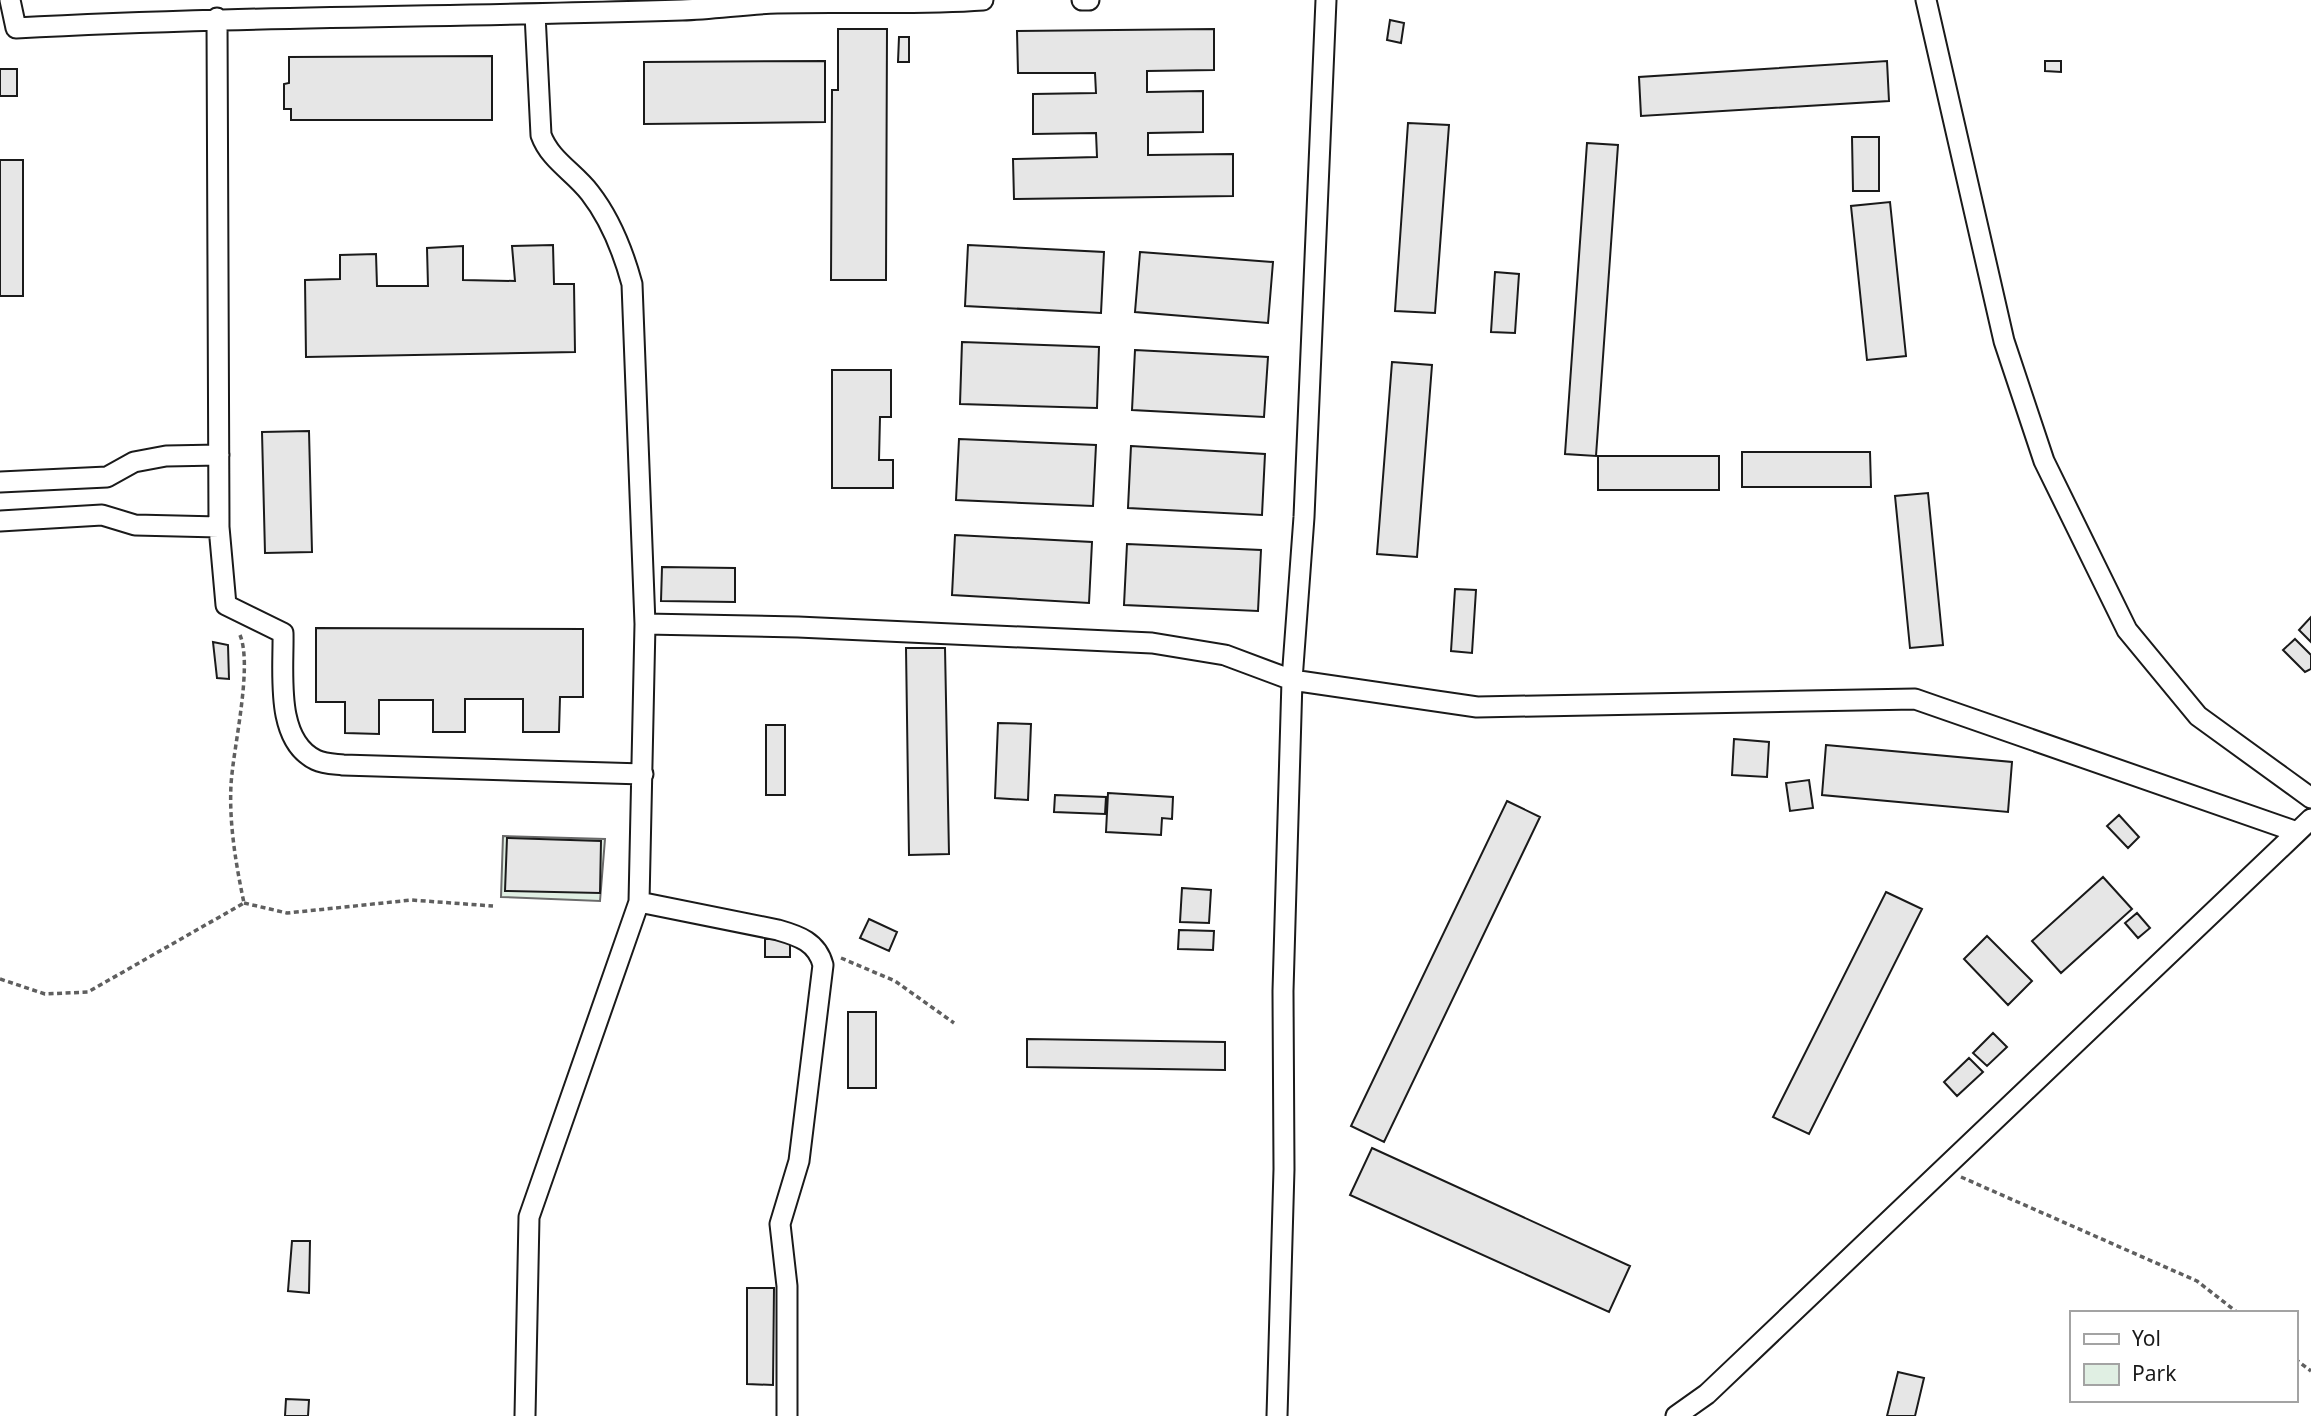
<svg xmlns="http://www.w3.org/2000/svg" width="2311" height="1416" font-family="'Noto Sans',sans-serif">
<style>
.green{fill:#e0efe3;stroke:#6a6a6a;stroke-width:2}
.building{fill:#e6e6e6;stroke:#1a1a1a;stroke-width:2}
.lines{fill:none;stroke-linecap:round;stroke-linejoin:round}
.street-casing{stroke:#1a1a1a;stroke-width:23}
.path{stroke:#5f5f5f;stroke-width:3.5;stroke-dasharray:5 3.5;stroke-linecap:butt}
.street{stroke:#fff;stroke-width:19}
</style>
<rect width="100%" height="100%" fill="#fff"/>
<!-- green -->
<path class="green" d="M503,836L605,839L600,901L501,897Z"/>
<!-- building -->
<path class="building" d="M1390,20L1404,23L1401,43L1387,40Z
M838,29H887L886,280H831L832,90H838Z
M1214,29V70L1147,71V92L1203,91V132L1148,133V155L1233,154V196L1014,199L1013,159L1097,157L1096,133L1033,134V94L1096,93L1095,73H1018L1017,31Z
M899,37H909V62H898Z
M492,56V120H291V109H284V84L289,83V57Z
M825,61V122L644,124V62Z
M1887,61L1889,101L1641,116L1639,77Z
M2045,61H2061V72L2045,71Z
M0,69H17V96H0Z
M1408,123L1449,125L1435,313L1395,311Z
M1852,137H1879V191H1853Z
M1587,143L1618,145L1596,456L1565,454Z
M0,160H23V296H0Z
M1890,202L1906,356L1867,360L1851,206Z
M553,245L554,284H574L575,352L306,357L305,280L340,279V255L376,254L377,286H428L427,248L463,246V280L515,281L512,246Z
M968,245L1104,252L1101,313L965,306Z
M1140,252L1273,262L1268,323L1135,312Z
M1495,272L1519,274L1515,333L1491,332Z
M962,342L1099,347L1097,408L960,404Z
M1135,350L1268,357L1264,417L1132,410Z
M1392,362L1432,365L1417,557L1377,554Z
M832,370H891V417H880L879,460H893V488H832Z
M309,431L312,552L265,553L262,432Z
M959,439L1096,445L1093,506L956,500Z
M1131,446L1265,454L1262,515L1128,508Z
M1742,452H1870L1871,487H1742Z
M1598,456H1719V490H1598Z
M1928,493L1943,645L1910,648L1895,496Z
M955,535L1092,542L1089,603L952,595Z
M1127,544L1261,550L1258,611L1124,605Z
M662,567L735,568V602L661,601Z
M1455,589L1476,590L1472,653L1451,651Z
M2311,617V642L2299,630Z
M316,628L583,629V697H560L559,732H523V699H465V732H433V700H379V734L345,733V702H316Z
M2295,639L2311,655V669L2305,672L2283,650Z
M213,642L228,645L229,679L217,678Z
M906,648H945L949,854L909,855Z
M998,723L1031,724L1028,800L995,798Z
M766,725H785V795H766Z
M1734,739L1769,742L1767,777L1732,775Z
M1826,745L2012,762L2008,812L1822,795Z
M1809,780L1813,808L1790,811L1786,783Z
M1108,793L1173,797L1172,819L1162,818L1161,835L1106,832Z
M1055,795L1106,797L1105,814L1054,812Z
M1507,801L1540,817L1384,1142L1351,1126Z
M2119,815L2139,837L2128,848L2107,826Z
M507,838L601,841L600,893L505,891Z
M2103,877L2132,909L2061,973L2032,941Z
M1182,888L1211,890L1209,923L1180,922Z
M1886,892L1922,909L1809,1134L1773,1117Z
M2137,913L2150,928L2138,938L2125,923Z
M869,919L897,932L889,951L860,938Z
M1179,930L1214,931L1213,950L1178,949Z
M1987,936L2032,981L2008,1005L1964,959Z
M765,939H790V957H765Z
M848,1012H876V1088H848Z
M1993,1033L2007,1047L1987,1066L1973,1053Z
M1027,1039L1225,1042V1070L1027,1067Z
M1969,1058L1983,1072L1957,1096L1944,1082Z
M1372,1148L1630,1266L1609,1312L1350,1195Z
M292,1241H310L309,1293L288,1291Z
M747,1288H774L773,1385L747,1384Z
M1898,1372L1924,1378L1915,1416H1887Z
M286,1399L309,1400L308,1416H285Z"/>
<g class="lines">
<!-- street casing -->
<g class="street-casing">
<path id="street" d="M10,0L16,28C238,16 460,17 682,10C714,9 745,4 777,3C846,1 914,5 983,0
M1082,0H1089
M1926,0L2004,341L2044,461L2127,630L2198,716L2311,798
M217,18L219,527L226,605L283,633C284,671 274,740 316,760C324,764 335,764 343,765L643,774
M0,482L107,477L134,462L166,456L219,455
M0,521L102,515L135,525L219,527
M645,624L798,627L1152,643L1225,655L1292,680L1477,707L1915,699L2297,832
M639,902L778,930C799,936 817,942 823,965L799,1161L780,1224L787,1286V1416
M525,1416L529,1217L639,902L645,624L632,284C623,251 611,220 590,193C574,172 550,160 541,135L535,14
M1277,1416L1284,1169L1283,991L1292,680L1304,517L1326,0
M1676,1416L1707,1394L2311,819"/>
</g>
<!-- path -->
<path class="path" d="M244,903L287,913L412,900L493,906
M841,958L895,981L954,1023
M0,979L45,994L88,992L244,903C236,865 229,824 231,785C233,748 253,667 240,635
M1961,1177L2197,1281L2238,1313
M2295,1359L2311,1371"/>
<!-- street -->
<use href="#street" class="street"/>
</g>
<!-- legend -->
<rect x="2070" y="1311" width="228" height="91" fill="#ffffff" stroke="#a3a3a3" stroke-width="2"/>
<rect x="2084" y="1334" width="35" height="10" fill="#ffffff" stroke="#a3a3a3" stroke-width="2"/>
<text x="2132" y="1346" font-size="21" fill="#1a1a1a">Yol</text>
<rect x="2084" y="1364" width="35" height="21" fill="#e0efe3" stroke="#a3a3a3" stroke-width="2"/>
<text x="2132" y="1381" font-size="21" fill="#1a1a1a">Park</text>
</svg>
